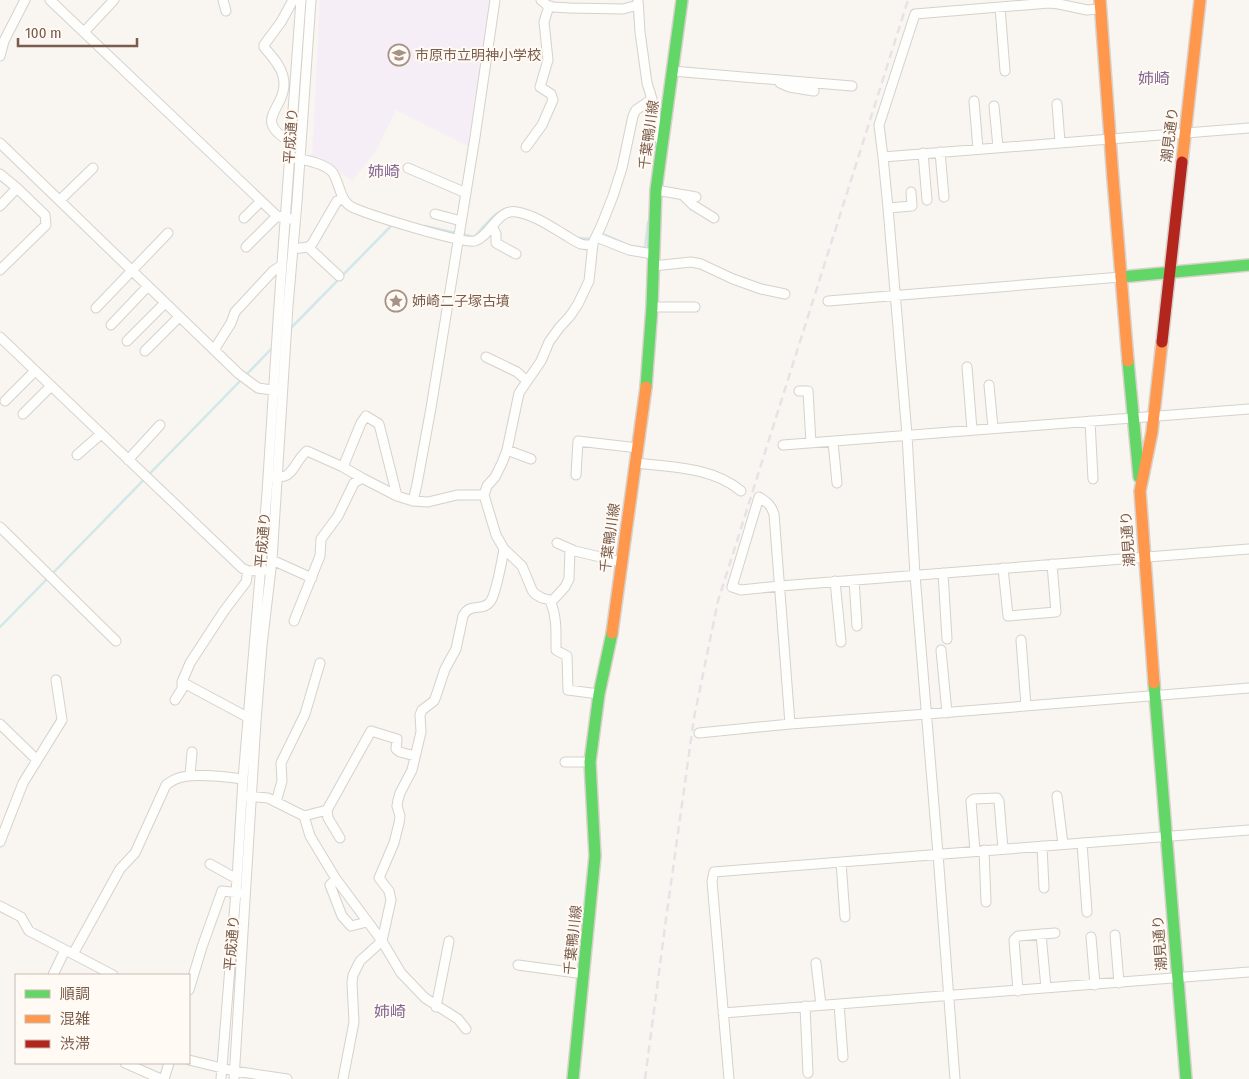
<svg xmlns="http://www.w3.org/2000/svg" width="1249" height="1079" viewBox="0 0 1249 1079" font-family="'Fira Sans Condensed','Noto Sans JP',sans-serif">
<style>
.education{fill:#f6eef6}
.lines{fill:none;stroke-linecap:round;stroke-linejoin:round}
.stream{stroke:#d0e8ea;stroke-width:2.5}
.street-casing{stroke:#d7d1cb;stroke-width:11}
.fast-casing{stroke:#d9d2cb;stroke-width:14}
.slow-casing{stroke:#d9d2cb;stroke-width:14}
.jam-casing{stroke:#d9d2cb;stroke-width:14}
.street{stroke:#fefefd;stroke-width:9}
.fast{stroke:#63d668;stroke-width:11}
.slow{stroke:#ff974d;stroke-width:11}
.jam{stroke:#b3261e;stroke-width:11}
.rail{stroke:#e6e3e7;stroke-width:2.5;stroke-dasharray:8 5;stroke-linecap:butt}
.labels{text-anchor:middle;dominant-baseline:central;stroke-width:4;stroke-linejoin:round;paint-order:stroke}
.poi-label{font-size:14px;fill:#7a5c4d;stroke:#fffaf3;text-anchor:start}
.street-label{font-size:14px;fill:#7a5c4d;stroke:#fffaf3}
.quarter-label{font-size:16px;fill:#846695;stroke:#fffaf3}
</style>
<rect width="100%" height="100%" fill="#f9f5f0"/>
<!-- education -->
<path class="education" d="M 320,0 L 490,0 L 468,146 L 396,110 L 376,151 L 352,181 L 333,166 L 312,156 Z"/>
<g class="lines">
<!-- stream -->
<path class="stream" d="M 633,0 L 636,29
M 650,108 L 656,150
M 424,228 L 425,226 L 456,233
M 462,234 L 474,237 C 485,226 497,207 514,208
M 599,236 L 603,234 L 630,246 L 645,248 L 648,222
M 577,238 L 592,239
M 289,330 L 392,225 L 394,226
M 246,375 L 273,347
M 52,574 L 242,379
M 0,627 L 48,578"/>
<!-- street casing -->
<g class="street-casing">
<path id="street" d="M 50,0 L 277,216 L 291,219
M 223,0 L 226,11
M 541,0 L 547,5 L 553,7 L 570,8 L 623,9 L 638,5
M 638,0 L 640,32 L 647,83 L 652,99 L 660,140
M 1000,7 L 1005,71
M 84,32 L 114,0
M 0,56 L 4,41 L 25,0
M 672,71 L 852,86
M 780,83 L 789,87 L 814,91
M 974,101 L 978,149
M 1057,104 L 1060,142
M 994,106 L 998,147
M 291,142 C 248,118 291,108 283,76 C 280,64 271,56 264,47 L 264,45 L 281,22 L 293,0
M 0,143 L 239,374 L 258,388 L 279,391
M 526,147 L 542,125 L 553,100 L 551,94 L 540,87 L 548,60 L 544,22 L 549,6
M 940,152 L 944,197
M 923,153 L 927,200
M 883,157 L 1249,128
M 295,158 C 306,160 327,164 333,173 C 340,184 340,203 354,208 C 370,215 462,244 475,241 C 491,236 497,208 517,212 C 534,215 550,226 565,235 C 570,238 576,242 581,244 C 585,245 589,245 593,245
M 408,168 L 466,193
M 0,174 L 17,188 L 45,215 L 46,225 L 0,270
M 656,190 L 696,197
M 683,195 L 693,205 L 714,218
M 60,200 L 93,168
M 0,206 L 17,188
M 888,208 L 912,206 L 911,192
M 435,214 L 461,221
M 244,218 L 261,201
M 492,226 L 496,234 L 496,243 L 516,254
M 596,237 L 629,250 L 653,254
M 246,247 L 277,216
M 308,247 L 339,276
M 293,249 L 308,247 L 312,244 L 337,201 L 343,199
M 653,266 L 691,262 L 701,264 L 733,279 L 761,289 L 785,294
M 828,301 L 1121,277
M 652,307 L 695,307
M 96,308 L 168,233
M 111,325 L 148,286
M 0,337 L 242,568 L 248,571 L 264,570
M 127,341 L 165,303
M 214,350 L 231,323 L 235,312 L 273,271 L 282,265
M 145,351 L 179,317
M 486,357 L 517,372 L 527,381
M 967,367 L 972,430
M 989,385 L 993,428
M 799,391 L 808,391 L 811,443
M 5,401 L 35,371
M 23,414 L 51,386
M 1090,421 L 1093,479
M 833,442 L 837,483
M 783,445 L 1249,409
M 507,450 L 531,459
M 77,455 L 101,434
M 128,460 L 160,425
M 636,463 C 670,467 713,467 741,491
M 343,467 L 361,423 L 366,416 L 379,424 L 397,496
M 576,475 L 578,441 L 638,448
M 272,476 C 276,476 281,477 285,476 C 294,473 298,457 307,451 L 343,467 L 362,478
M 413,501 L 417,484 L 431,408 L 475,137 L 495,0
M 0,527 L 116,641
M 557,543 L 575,551 L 621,562
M 570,549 L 569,579 L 565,587 L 554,599 L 550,600 L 542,598 L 535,594 L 532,590 L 522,566 L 504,549 L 496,535 L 484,495 L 487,486 L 495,477 L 502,463 L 507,450 L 519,393 L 541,361 L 549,342 L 559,328 L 570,316 L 578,304 L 589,281 L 593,243 L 602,224 L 613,196 L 622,168 L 633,116 L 636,110 L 652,99
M 272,560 L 312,578
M 1003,568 L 1008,616 L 1056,612 L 1052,564
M 943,573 L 947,639
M 854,580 L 857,626
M 835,581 L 841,642
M 550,600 C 557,617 556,631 556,650 L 567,656 L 568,690 L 599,694
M 294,621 L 320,556 L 321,539 L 338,516 L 354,483 L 362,478 L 397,496 L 413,501 L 428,502 L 457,495 L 484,495
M 1021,640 L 1026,706
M 941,650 L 947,713
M 182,682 L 249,718
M 175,700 L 182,689 L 182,682 L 190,663 L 224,611 L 246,582 L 248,571
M 0,724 L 37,760
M 790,724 L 774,514 C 771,505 767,502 759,497 L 732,587 L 741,590 L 780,586 L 1249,549
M 699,733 L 790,724 L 927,714 L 1249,688
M 565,762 L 590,762
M 190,776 L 192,752
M 246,796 L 268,798 L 304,816 L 310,836 L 336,879 L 382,941 L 401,973 L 425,998 L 458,1019 L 466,1029
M 1057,796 L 1063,844
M 276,802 L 282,781 L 281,763 L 305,714 L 320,663
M 327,810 L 328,818 L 340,838
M 304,816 L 327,810 L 371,731 L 397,739 L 396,749 L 400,752 L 415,756
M 0,842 L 23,783 L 62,720 L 56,680
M 1082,843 L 1087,912
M 1042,846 L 1044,888
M 984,850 L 986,902
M 975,851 L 971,801 L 974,799 L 997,798 L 999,801 L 1003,849
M 841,862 L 845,917
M 210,864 L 237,879
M 336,879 L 330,885 L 342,916 L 351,926 L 367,922
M 0,906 L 21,917 L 29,931 L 113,975
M 1041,934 L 1046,988
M 1115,935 L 1119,983
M 1091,937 L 1095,985
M 73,954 L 120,869 L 135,853 L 166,785 C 169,783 173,780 176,779 C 190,772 227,777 243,779
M 816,963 L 821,1005
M 518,965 L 584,974
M 53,975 L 65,950
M 189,990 L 202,947 L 222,891 L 240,893
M 1018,991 L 1014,940 L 1018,936 L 1055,933
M 839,1004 L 843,1057
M 805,1006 L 808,1073
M 436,1007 L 449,941
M 723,1013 L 1249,972
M 189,1060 L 234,1071 L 287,1079
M 125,1063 L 161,1079
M 164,1079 L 169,1063
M 221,1079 L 237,879 L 243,779 L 267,493 L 279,305 L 301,0
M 234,1079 L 256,721 L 262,645 L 272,560 L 288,306 L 297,202 L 311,0
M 343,1079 L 354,1022 L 352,983 L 353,975 L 360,961 L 382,941 L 391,900 L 389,891 L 379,878 L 394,843 L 399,823 L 400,816 L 397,806 L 398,800 L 400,793 L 412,770 L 421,732 L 420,715 L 422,710 L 434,701 L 436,696 L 445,669 L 456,649 L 463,616 C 470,602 482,612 490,602 C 496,595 502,560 504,549
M 729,1079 L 712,881 L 714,872 L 1249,830
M 955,1079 L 938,854 L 915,575 L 907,435 L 888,208 L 883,157 L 879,125 L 915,14 L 1049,3 L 1059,4 L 1087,10 L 1100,9"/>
</g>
<!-- fast casing -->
<g class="fast-casing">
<path id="fast" d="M 1121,277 L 1249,265
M 1128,361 L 1139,477
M 646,387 L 652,307 L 656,190 L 682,0
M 1154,683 L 1186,1079
M 573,1079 L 595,856 L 590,762 L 599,694 L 612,633"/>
</g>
<!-- slow casing -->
<g class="slow-casing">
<path id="slow" d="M 1100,0 L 1113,179 L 1128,361
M 1182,162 L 1200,0
M 612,633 L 646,387
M 1154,683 L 1140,491 L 1152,432 L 1162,342"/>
</g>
<!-- jam casing -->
<g class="jam-casing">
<path id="jam" d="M 1162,342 L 1182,162"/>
</g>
<!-- street -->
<use href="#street" class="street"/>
<!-- fast -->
<use href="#fast" class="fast"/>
<!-- slow -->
<use href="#slow" class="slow"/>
<!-- jam -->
<use href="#jam" class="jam"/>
<!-- rail -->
<path class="rail" d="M 645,1079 L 666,919 L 694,718 L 718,601 L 908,0"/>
</g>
<!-- icons -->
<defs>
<g id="school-ring" transform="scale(1.125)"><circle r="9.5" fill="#fffaf3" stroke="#a69286" stroke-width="1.5"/><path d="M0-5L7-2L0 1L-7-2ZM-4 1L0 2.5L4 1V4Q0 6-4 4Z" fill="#a69286"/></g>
<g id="sight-ring" transform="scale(1.125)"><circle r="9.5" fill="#fffaf3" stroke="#a69286" stroke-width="1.5"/><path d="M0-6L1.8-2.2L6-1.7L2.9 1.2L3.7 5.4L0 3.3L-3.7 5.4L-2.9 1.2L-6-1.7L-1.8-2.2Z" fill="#a69286"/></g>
</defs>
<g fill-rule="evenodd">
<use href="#school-ring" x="399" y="55"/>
<use href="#sight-ring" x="396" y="301"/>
</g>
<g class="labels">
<!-- poi labels -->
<g class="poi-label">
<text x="415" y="55">市原市立明神小学校</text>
<text x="412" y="301">姉崎二子塚古墳</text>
</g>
<!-- street labels -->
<g class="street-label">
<text transform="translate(649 135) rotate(-82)">千葉鴨川線</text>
<text transform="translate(1170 135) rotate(-83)">潮見通り</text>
<text transform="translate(291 136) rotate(-86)">平成通り</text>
<text transform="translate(610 538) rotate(-82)">千葉鴨川線</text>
<text transform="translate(1128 539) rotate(-94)">潮見通り</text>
<text transform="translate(263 540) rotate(-85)">平成通り</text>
<text transform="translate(573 940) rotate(-84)">千葉鴨川線</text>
<text transform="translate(232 943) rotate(-85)">平成通り</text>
<text transform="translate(1160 943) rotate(-94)">潮見通り</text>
</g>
<!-- quarter labels -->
<g class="quarter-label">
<text x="1154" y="78">姉崎</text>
<text x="384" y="171">姉崎</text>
<text x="390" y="1011">姉崎</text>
</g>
</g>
<!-- legend -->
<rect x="15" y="974" width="175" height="90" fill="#fffaf3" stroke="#cabbb1"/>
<rect x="25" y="990" width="25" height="8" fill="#63d668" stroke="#cabbb1"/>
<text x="60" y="999" font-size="15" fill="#7a5c4d">順調</text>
<rect x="25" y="1015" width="25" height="8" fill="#ff974d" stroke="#cabbb1"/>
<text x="60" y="1024" font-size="15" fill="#7a5c4d">混雑</text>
<rect x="25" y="1040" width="25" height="8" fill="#b3261e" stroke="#cabbb1"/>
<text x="60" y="1049" font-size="15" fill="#7a5c4d">渋滞</text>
<!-- scale -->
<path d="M18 38v8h119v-8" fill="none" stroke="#7a5c4d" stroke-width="2.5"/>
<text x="25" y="38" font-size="15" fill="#7a5c4d" stroke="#fffaf3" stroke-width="4" paint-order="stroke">100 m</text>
</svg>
